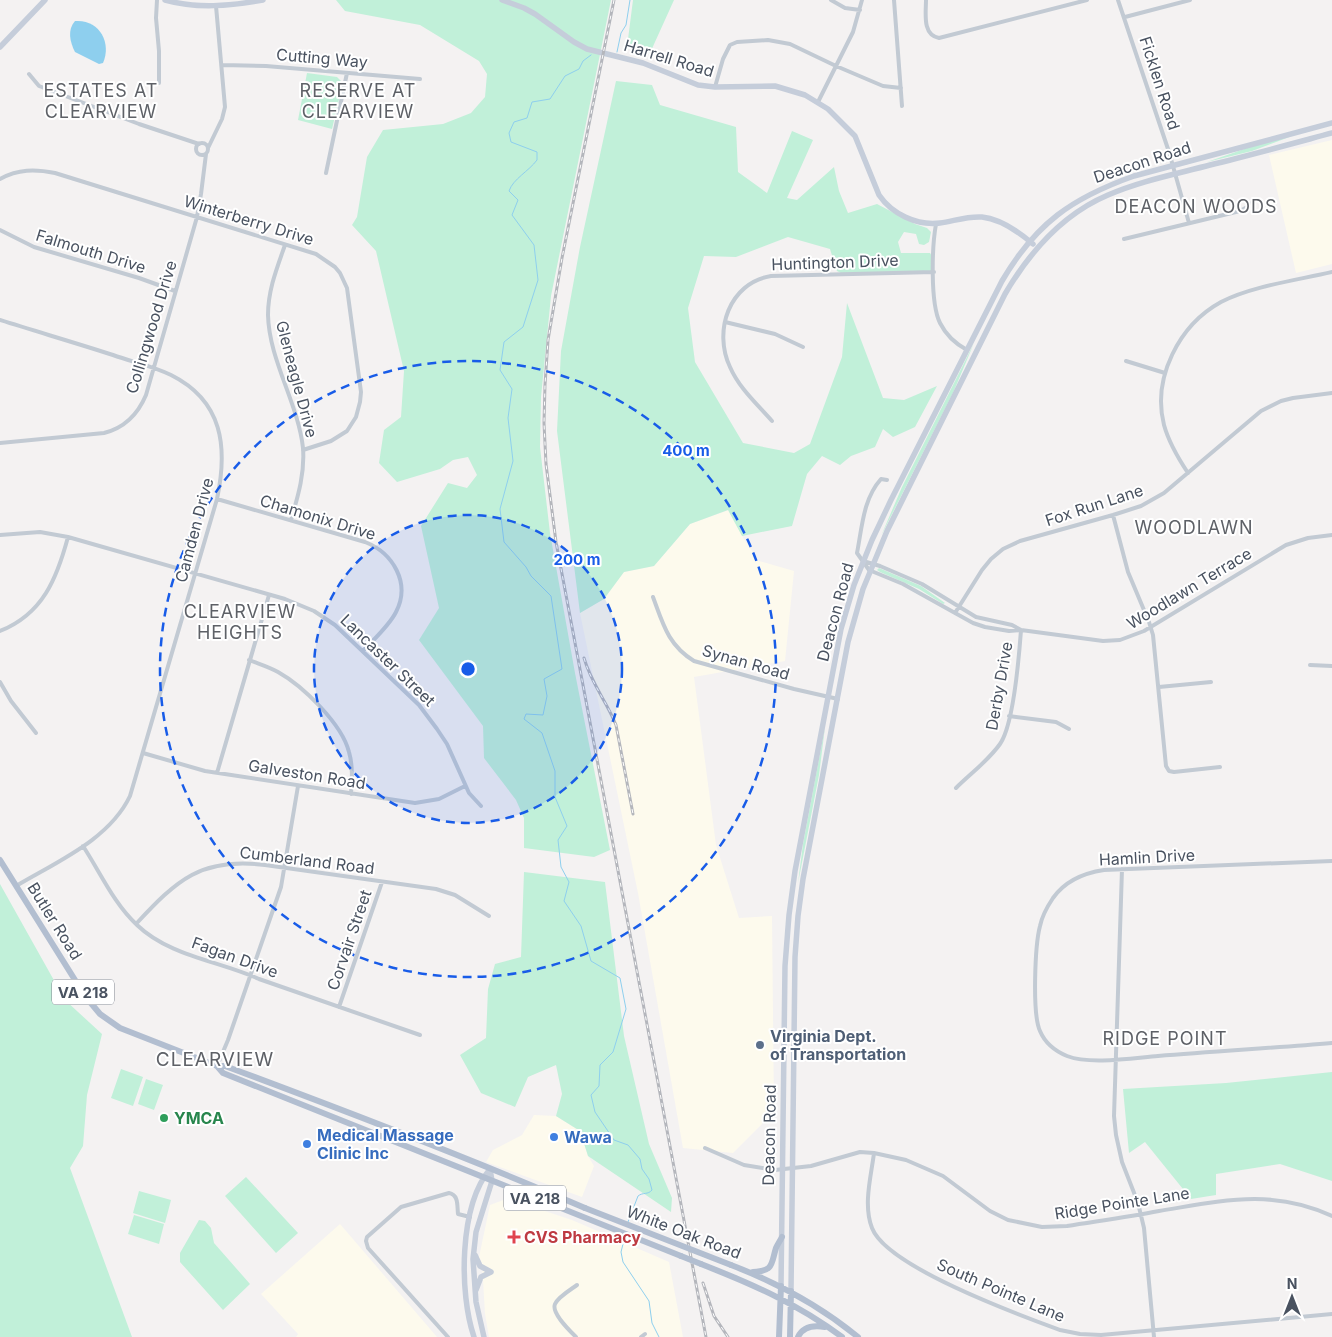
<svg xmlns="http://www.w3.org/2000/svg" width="1332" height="1337" viewBox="0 0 1332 1337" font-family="Inter,sans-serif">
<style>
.commercial{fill:#fdfaed}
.green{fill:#c1f0d9}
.water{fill:#8ecfee}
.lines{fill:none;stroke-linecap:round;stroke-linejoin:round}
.stream{stroke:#8ecfee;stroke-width:1}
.street{stroke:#c2cad3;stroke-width:4}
.secondary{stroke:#c5cdda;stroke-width:5.5}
.primary{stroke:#b2bed0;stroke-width:6}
.rail-casing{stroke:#b4b6bc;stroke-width:3}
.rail{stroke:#fff;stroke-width:1;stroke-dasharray:4;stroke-linecap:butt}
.primary-bridge{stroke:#b2bed0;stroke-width:6}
.ring{fill:none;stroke:#185ce8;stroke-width:2.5;stroke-dasharray:9 6}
.service-dot{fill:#5c6f8a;stroke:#fff;stroke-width:2}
.leisure-dot{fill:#2e9e5b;stroke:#fff;stroke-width:2}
.shop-dot{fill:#3f7fe0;stroke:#fff;stroke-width:2}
.health-dot{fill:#e0444e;stroke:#fff;stroke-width:2}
.labels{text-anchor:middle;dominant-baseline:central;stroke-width:4;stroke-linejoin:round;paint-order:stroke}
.shield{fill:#fff;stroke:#808690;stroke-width:1}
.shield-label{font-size:15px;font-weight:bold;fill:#495260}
.street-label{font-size:16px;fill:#495260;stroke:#fff}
.service-label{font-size:16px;font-weight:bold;fill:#4e5e75;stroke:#fff;text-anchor:start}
.leisure-label{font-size:16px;font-weight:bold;fill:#27864d;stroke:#fff;text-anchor:start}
.shop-label{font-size:16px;font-weight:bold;fill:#366cbe;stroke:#fff;text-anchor:start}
.health-label{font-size:16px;font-weight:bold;fill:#be3a42;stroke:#fff;text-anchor:start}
.neighbourhood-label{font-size:18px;letter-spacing:1px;fill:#5e6167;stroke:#fff}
.quarter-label{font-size:19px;letter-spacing:1px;fill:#5e6167;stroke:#fff}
.centre{fill:#185ce8;stroke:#fff;stroke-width:2.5}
.ring-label{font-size:15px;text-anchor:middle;font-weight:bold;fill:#185ce8;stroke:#fff;stroke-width:4;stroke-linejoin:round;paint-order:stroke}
</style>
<rect width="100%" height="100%" fill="#f4f2f2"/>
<!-- commercial -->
<path class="commercial" d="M 1332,140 L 1332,264 L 1296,273 L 1269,155 Z
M 729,510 L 742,536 L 759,561 L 794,571 L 785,661 L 694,677 L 716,845 L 739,918 L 772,916 L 774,1112 L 733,1153 L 683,1148 L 638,893 L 580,613 L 604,599 L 624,572 L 654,566 L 690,524 Z
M 534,1115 L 556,1116 L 580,1131 L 588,1156 L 594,1166 L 582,1197 L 486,1162 L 493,1150 L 522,1135 Z
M 514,1196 L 542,1210 L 572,1220 L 669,1262 L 683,1337 L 489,1337 L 485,1314 L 482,1263 L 479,1257 L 490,1205 Z
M 340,1224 L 437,1337 L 296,1337 L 298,1334 L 261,1294 Z"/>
<!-- green -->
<path class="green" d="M 336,0 L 611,0 L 551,296 L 541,397 L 540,447 L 550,533 L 575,673 L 610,850 L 594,857 L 524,848 L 524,818 L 516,800 L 484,758 L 483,726 L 419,640 L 439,608 L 421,526 L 448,483 L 467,488 L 477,475 L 468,457 L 453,460 L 440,469 L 397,482 L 379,463 L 384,430 L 401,417 L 404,371 L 376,251 L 352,225 L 357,217 L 367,157 L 383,130 L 443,124 L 471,113 L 485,97 L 487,74 L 479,61 L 420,25 L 345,11 Z
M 633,0 L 674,0 L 650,53 L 627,47 Z
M 307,73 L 337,77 L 341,81 L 342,87 L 332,129 L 298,120 Z
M 616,81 L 652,85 L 660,105 L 736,127 L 738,172 L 767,193 L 792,131 L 813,140 L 787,198 L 797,200 L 834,167 L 839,191 L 848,213 L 877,204 L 915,224 L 927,228 L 931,232 L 929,242 L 924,245 L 919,244 L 916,234 L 904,232 L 898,242 L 901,253 L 930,253 L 932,256 L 932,271 L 841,273 L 837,271 L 830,249 L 788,237 L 736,257 L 704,256 L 688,308 L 695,362 L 743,443 L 794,453 L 810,444 L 842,357 L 847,303 L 883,398 L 904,400 L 937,386 L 915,427 L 893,437 L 883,429 L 875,447 L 851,456 L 840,465 L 822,456 L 807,474 L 792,526 L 742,536 L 728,510 L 690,524 L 654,566 L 624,572 L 604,599 L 580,613 L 557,431 L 561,351 L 580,247 Z
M 1292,136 L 1252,151 L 1207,162 L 1250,147 Z
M 974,343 L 953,393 L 881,536 L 902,487 Z
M 879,568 L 921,586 L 945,603 L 943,604 L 919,589 L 880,572 L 877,570 Z
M 825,727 L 819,775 L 798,883 L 803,844 Z
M 524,872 L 605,882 L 624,1036 L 649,1144 L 672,1198 L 671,1212 L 588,1156 L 580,1131 L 556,1116 L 562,1094 L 556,1065 L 528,1077 L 515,1107 L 481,1093 L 460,1055 L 486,1038 L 488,989 L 495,964 L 521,957 Z
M 0,884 L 65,1000 L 102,1034 L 87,1095 L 83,1146 L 70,1168 L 132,1337 L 0,1337 Z
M 121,1069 L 143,1077 L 133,1106 L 111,1098 Z
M 1332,1072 L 1332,1181 L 1280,1164 L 1216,1174 L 1216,1195 L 1191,1199 L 1145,1142 L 1129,1153 L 1123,1089 L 1226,1083 Z
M 146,1079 L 163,1085 L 154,1110 L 138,1104 Z
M 246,1177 L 298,1233 L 276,1253 L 225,1196 Z
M 139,1191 L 171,1200 L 165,1223 L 133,1213 Z
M 134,1215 L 164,1224 L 159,1244 L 128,1234 Z
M 199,1220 L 205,1221 L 211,1228 L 214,1243 L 250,1284 L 223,1310 L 180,1262 L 180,1253 Z"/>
<!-- water -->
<path class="water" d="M 75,21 C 99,19 112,42 103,63 L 99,64 L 75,52 C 70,42 67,30 75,21 Z"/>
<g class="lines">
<!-- stream -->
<path class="stream" d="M 617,52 L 621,33 L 626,25 L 630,0
M 591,55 L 583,61 L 579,69 L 565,76 L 550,99 L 532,102 L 527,118 L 514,122 L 509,133 L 511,142 L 537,152 L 537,160 C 529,171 513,179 509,191 L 518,200 L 512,215 L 534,245 L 538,280 L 523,327 L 504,342 L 500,370 L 512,389 L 508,418 L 513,461 L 500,509 L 504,542 L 526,567 L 531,576 L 551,596 L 562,669 L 544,679 L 547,696 L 543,715 L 526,714 L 524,719 L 542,733 L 555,771 L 555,797 L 567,826 L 558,840 L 561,867 L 569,882 L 564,901 L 581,926 L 591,961 L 620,978 L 626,1009 L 613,1052 L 600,1065 L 599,1086 L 591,1095 L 595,1112 L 614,1140 L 628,1145 L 640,1159 L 642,1169 L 649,1179 L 652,1190 C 648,1195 643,1192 638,1196 L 628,1222
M 625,1236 L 621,1252 L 623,1262 L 649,1301 L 652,1323 L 659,1337"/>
<!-- street -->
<path class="street" d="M 157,0 L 156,18 L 159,51 L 159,83
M 831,0 L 845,8 L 860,10
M 894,0 L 902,106
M 926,0 C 926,13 922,35 939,38 L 1087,0
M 1118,0 L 1169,152 L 1189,223
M 1125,17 L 1190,0
M 222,65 L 266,66 L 420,79
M 29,74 L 39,86 L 139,124 L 199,144
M 715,87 L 723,59 L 730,45 L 737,42 L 768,40 L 790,44 L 836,66 L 883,86 L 901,88
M 818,102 L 853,32 L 862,0
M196 149a6 6 0 1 1 12 0a6 6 0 1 1-12 0Z
M 208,148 L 222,119 L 225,107 L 216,6
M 326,173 L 347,73
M 0,179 C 18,169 35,169 55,173 L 316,254 L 335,267 L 340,273 L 347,288 L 361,392 L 360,402 L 356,417 L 347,431 L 331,441 L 303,450
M 936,224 C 932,246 930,303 940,323 C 946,335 956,344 967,350
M 0,230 L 34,247 L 139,278 L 175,291
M 1124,239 L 1240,211 L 1249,206 L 1255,200
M 285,245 C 277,268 268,290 268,315 C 269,360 298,403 303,448 C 305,473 298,496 291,520
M 0,320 C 38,332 76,343 113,355 C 132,362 153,366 171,375 C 223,401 228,447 217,499 L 130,796 C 109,840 56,862 16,886
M 725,322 L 775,334 L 803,347
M 1126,361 L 1165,373
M 772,421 C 757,404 739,388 730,367 C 713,331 729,283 771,276 L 934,272
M 0,443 L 104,433 C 124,428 138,414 146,395 L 197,217 L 201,194 L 206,154
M 1188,473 C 1178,458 1169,443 1164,425 C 1152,378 1179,325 1221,302 C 1252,286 1298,280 1332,272
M 887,480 L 881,479 C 863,499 862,528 857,553 L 869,570 L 903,584 L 973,623 L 985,627 L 1009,631 L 1021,630 L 1103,641 L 1120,640 L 1144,631 L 1286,545 L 1308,538 L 1332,535
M 217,499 L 365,542 C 393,553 411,583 396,612 C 389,626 374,639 363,651
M 1113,515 L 1128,572 L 1149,622 L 1153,635 L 1166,766 L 1169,771 L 1174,772 L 1220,767
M 0,535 L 40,532 L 68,537 L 285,599 L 314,611 L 335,625 L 419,705 L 437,729 L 447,744 L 469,793 L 481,806
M 863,561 L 880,566 L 922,584 L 976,617 L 1012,625 L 1021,630
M 653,597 C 663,624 668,645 694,661 L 794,689 L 838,699
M 955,613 L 982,570 L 991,559 L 1003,549 L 1020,541 L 1113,515 L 1141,506 L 1164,493 L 1261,411 L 1281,401 L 1293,398 L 1332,393
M 0,631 C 43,614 57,578 68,537
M 249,660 C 259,664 269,667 278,672 C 303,686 342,724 349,752 C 353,766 352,780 351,794
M 1310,665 L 1332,666
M 0,682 L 11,701 L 36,733
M 1159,687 L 1211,682
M 1009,716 L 1056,722 L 1069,729
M 143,753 L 205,771 L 415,803 L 439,799 L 465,786
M 217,773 L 269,595
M 956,788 C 970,774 988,761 1000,744 C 1014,724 1019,657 1021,630
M 83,846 C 100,872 114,904 137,925 C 169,956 219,961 259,979 L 420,1035
M 1332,861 L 1104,870 C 1084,873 1065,881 1053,898 C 1047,907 1042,916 1040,926 C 1035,945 1032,1014 1040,1031 C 1045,1043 1055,1051 1067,1056 C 1090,1065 1133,1058 1158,1056 C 1216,1051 1274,1048 1332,1043
M 1122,869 L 1114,1116 L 1116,1135 L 1122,1162 L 1138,1203 L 1144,1228 L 1154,1337
M 136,924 C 177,880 201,857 265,865 L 436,889 L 455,895 L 489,916
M 339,1007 L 382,882
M 217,1066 L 228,1040 L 281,887 L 298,786
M 705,1148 L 744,1165 L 775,1170 L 811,1166 L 860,1152 L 874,1153 L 906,1160 L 943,1176 L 990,1211 L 1008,1220 L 1042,1227 L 1067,1226 C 1098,1221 1128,1217 1159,1211 C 1221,1201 1272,1188 1332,1216
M 874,1153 C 871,1177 863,1205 872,1228 C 887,1267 1019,1315 1060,1330 L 1080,1334 L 1101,1335 L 1332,1314
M 448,1337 L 368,1248 L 366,1241 L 367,1237 L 401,1207 L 449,1193 C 459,1195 457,1206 458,1214 L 470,1217
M 576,1337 C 570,1331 551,1313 555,1304 C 558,1297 570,1290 577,1285
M 641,1337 L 645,1334"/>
<!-- secondary -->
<path class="secondary" d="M 165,0 C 197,9 230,6 263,0
M 502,0 L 524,8 L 535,14 L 574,42 L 587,49 L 643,63 L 698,85 L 715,87 L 775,86 L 805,95 L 828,109 L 855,136 L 879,195 C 892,214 917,226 940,223 C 954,221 967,216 982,217 C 1001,219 1019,232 1033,244
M 0,47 L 45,0
M 475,1255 L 480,1266 L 491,1272
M 781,1286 L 785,966 L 789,915 L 795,871 L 841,629 L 854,585 L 872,540 L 891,500 L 1002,281 C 1036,223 1072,198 1134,176 L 1332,123
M 476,1290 L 481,1277 L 491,1272
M 791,1291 L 795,957 L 798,916 L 803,879 L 848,642 L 863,589 L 887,531 L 1005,294 C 1029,253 1063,214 1108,195 C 1140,181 1176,174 1210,165 C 1251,155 1291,144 1332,133
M 474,1337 C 459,1293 459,1206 490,1169
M 484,1337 L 476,1302 L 473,1259 L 476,1232 L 492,1181 L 490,1169"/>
<!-- primary -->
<path class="primary" d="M 0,860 L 85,996 L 100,1014 L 120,1028 L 217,1066 L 223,1073 L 681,1256
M 217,1066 L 225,1066 C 346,1111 467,1157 585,1208
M 701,1264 C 752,1284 798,1304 842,1337
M 731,1265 C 778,1283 819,1305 858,1337
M 753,1272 C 774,1271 771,1264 776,1248 C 777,1245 780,1241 782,1237
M 779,1337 L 781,1286
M 790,1337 L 791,1291
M 798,1337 C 803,1326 814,1325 825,1327"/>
<!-- rail casing -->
<g class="rail-casing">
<path id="rail" d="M 614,0 L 562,258 L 548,340 L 545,385 L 544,423 L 546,464 L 556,542 L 706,1337
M 584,658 C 591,683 607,702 616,725 L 633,814
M 703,1283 L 714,1316 L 728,1337"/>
</g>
<!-- rail -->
<use href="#rail" class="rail"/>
<!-- primary-bridge -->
<path class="primary-bridge" d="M 585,1208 L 731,1265
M 681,1256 L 701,1264"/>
</g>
<!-- distance rings -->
<circle cx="468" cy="669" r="154" fill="#185ce8" fill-opacity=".12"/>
<g class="ring">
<circle cx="468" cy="669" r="154"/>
<circle cx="468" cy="669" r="308"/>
</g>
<!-- markers -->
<circle class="service-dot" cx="760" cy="1045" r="5"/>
<circle class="leisure-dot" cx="164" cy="1118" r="5"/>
<g class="shop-dot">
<circle cx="554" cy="1137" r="5"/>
<circle cx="307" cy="1144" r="5"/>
</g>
<path class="health-dot" d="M511.5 1229.5h5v5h5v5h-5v5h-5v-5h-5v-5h5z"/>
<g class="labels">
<!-- shield labels -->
<g class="shield">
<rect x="52" y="979.5" width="62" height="25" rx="4"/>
<rect x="504" y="1185.5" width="62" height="25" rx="4"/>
</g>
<g class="shield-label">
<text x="83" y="992">VA 218</text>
<text x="535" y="1198">VA 218</text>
</g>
<!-- street labels -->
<g class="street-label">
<text transform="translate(322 58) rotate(5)">Cutting Way</text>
<text transform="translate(669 58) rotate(17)">Harrell Road</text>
<text transform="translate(1160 83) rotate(72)">Ficklen Road</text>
<text transform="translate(1142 162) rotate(-18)">Deacon Road</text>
<text transform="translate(249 220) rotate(17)">Winterberry Drive</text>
<text transform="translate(91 251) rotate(17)">Falmouth Drive</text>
<text transform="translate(835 262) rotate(-2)">Huntington Drive</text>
<text transform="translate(151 327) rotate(-73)">Collingwood Drive</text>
<text transform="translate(297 379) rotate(75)">Gleneagle Drive</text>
<text transform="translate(1094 505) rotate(-18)">Fox Run Lane</text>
<text transform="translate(318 517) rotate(17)">Chamonix Drive</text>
<text transform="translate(194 530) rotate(-75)">Camden Drive</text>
<text transform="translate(1189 588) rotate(-31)">Woodlawn Terrace</text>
<text transform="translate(835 612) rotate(-75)">Deacon Road</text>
<text transform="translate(388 660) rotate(44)">Lancaster Street</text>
<text transform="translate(746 662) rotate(16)">Synan Road</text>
<text transform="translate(999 686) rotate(-80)">Derby Drive</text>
<text transform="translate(307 774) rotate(9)">Galveston Road</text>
<text transform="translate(1147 857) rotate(-3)">Hamlin Drive</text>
<text transform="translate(307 860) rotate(7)">Cumberland Road</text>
<text transform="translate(55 921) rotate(58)">Butler Road</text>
<text transform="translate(349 940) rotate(-71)">Corvair Street</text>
<text transform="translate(235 957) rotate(20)">Fagan Drive</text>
<text transform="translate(769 1135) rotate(-89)">Deacon Road</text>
<text transform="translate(1122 1203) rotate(-9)">Ridge Pointe Lane</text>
<text transform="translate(684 1232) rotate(21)">White Oak Road</text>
<text transform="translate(1001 1290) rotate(23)">South Pointe Lane</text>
</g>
<!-- service labels -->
<g class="service-label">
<text x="770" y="1036">Virginia Dept.<tspan x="770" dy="18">of Transportation</tspan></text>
</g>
<!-- leisure labels -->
<g class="leisure-label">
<text x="174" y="1118">YMCA</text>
</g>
<!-- shop labels -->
<g class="shop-label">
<text x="317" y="1135">Medical Massage<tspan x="317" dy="18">Clinic Inc</tspan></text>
<text x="564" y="1137">Wawa</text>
</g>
<!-- health labels -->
<g class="health-label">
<text x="524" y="1237">CVS Pharmacy</text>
</g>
<!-- neighbourhood labels -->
<g class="neighbourhood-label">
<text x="101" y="90">ESTATES AT<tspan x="101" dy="21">CLEARVIEW</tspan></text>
<text x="358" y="90">RESERVE AT<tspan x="358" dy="21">CLEARVIEW</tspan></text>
<text x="1196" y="206">DEACON WOODS</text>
<text x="1194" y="527">WOODLAWN</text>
<text x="240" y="611">CLEARVIEW<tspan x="240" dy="21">HEIGHTS</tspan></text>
<text x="1165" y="1038">RIDGE POINT</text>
</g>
<!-- quarter labels -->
<g class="quarter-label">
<text x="215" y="1059">CLEARVIEW</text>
</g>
</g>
<circle cx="468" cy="669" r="8" class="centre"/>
<g class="ring-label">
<text x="686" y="456">400 m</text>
<text x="577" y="565">200 m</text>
</g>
<!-- north arrow -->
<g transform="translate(1292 1297)" stroke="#ffffff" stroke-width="4" paint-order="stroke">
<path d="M0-4L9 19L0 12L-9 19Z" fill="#495260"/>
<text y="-8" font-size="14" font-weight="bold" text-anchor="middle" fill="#495260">N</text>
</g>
</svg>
